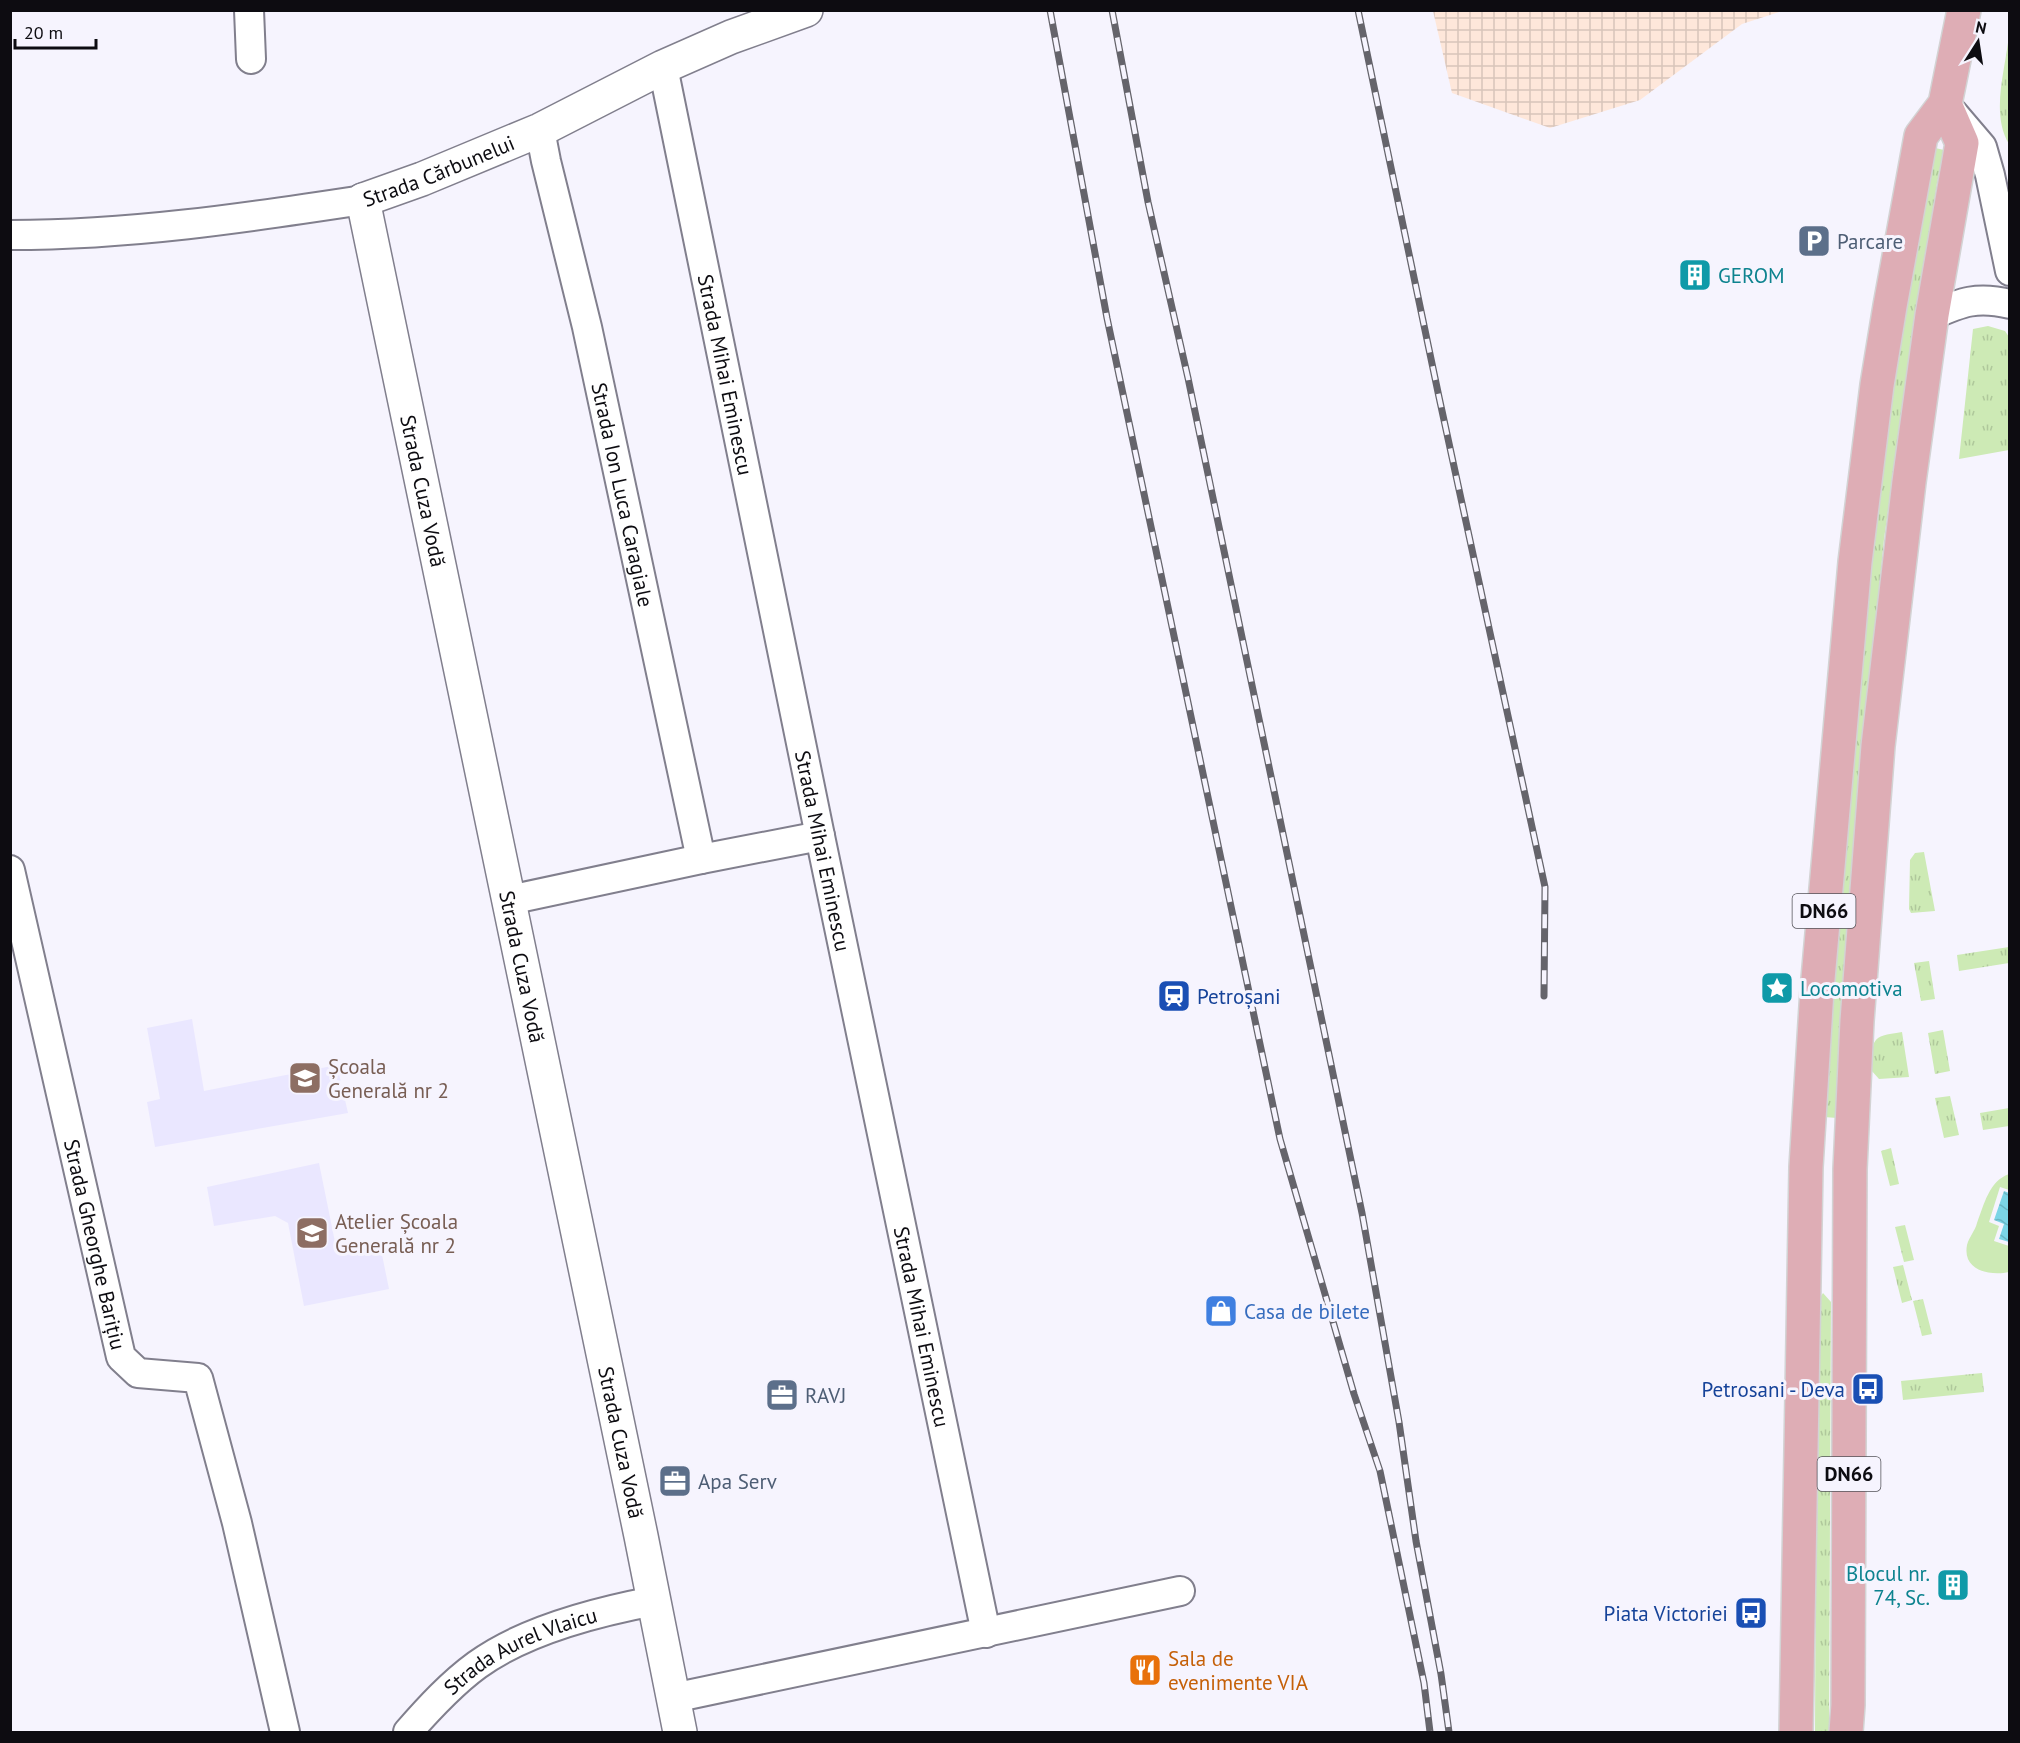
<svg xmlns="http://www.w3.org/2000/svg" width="2020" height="1743" viewBox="0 0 2020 1743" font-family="'PT Sans',sans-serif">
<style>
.industrial{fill:url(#industrial-grid)}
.built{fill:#eae7ff}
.grass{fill:url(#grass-tufts)}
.green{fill:#cdeab5}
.water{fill:url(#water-waves)}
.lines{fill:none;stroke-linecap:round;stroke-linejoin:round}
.minor-casing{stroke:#817f8d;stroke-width:32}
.tertiary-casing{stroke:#817f8d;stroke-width:36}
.secondary-casing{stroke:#817f8d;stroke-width:36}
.primary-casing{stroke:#d3d3d4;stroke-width:36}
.minor{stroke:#fff;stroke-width:28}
.tertiary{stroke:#fff;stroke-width:33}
.secondary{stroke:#fff;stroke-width:33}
.primary{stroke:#deadb5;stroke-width:33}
.rail-casing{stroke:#65646b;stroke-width:7}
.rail{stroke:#f6f4fe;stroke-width:4.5;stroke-dasharray:14;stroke-linecap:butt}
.labels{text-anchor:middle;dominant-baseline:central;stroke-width:6;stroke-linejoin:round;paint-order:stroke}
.shield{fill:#f6f4fe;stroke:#535258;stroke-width:1.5}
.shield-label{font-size:20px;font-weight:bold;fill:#0d0c11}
.street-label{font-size:21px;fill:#0d0c11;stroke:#f6f4fe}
.service-label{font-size:21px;fill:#4e5e75;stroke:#f6f4fe;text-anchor:start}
.culture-label{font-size:21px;fill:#0d838f;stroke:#f6f4fe;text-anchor:start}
.transit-label{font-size:21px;fill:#164399;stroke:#f6f4fe;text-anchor:end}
.education-label{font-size:21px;fill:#785e54;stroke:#f6f4fe;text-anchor:start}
.shop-label{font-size:21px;fill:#366cbe;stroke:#f6f4fe;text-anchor:start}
.food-label{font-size:21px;fill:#c56008;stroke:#f6f4fe;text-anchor:start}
</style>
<defs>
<pattern id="industrial-grid" width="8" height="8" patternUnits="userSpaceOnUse" patternTransform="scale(1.5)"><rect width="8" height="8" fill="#fee7da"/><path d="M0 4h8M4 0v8" fill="none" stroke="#d8c5ba"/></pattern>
<pattern id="grass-tufts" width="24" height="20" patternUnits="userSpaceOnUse" patternTransform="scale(1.5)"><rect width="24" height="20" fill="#cdeab5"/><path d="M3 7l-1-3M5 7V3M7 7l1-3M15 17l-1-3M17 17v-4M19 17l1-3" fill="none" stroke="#afc89b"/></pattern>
<pattern id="water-waves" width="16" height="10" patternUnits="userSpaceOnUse" patternTransform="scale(1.5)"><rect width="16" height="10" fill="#7bd5e6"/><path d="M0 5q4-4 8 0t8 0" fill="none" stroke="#69b6c4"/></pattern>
</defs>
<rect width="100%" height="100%" fill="#f6f4fe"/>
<!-- industrial -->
<path class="industrial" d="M 1433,11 L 1433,10 L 1782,11 L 1742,24 L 1640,100 L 1550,128 L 1452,93 Z"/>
<!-- built -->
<path class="built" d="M 192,1019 L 204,1091 L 337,1065 L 348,1113 L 155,1147 L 147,1102 L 160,1099 L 147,1028 Z
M 319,1163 L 336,1247 L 379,1240 L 389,1289 L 304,1306 L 288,1223 L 275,1216 L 214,1226 L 207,1187 Z"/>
<!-- grass -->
<path class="grass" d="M 2009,34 L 2010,144 L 2009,144 C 1990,113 2006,68 2009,34 Z
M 1931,147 L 1944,150 L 1937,183 L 1909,364 L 1884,539 L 1849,894 L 1837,1118 L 1824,1117 L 1831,970 L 1872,543 L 1897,363 Z
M 1988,326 L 2005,331 L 2009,337 L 2009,450 L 1959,459 L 1973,329 Z
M 1924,852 L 1935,911 L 1911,913 L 1909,909 L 1910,860 L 1915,853 Z
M 2009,947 L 2009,963 L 1959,971 L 1957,955 Z
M 1929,961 L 1935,999 L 1921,1001 L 1914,963 Z
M 1943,1030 L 1950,1071 L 1935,1074 L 1928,1033 Z
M 1902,1032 L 1909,1077 L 1879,1079 L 1871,1070 C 1874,1038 1869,1037 1902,1032 Z
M 1950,1096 L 1959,1135 L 1944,1138 L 1935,1098 Z
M 2009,1108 L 2009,1126 L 1983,1130 L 1980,1113 Z
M 1891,1148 L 1899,1184 L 1890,1186 L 1881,1151 Z
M 1905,1225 L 1914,1260 L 1904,1262 L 1895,1227 Z
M 1903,1265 L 1912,1300 L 1902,1303 L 1893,1267 Z
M 1823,1293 L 1831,1302 L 1829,1732 L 1815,1732 L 1817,1302 Z
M 1923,1299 L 1932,1334 L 1922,1336 L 1913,1301 Z
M 1982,1373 L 1984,1392 L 1903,1400 L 1901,1381 Z"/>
<!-- green -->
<path class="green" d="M 2009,1174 L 2009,1190 L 2000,1187 L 1989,1222 L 1999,1226 L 1994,1241 L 2009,1246 L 2009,1272 C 1991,1276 1962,1271 1967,1245 C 1969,1237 1975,1231 1977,1223 C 1984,1205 1989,1181 2009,1174 Z"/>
<!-- water -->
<path class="water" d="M 2004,1191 L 2009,1193 L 2009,1242 L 1999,1239 L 2004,1224 L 1994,1220 Z"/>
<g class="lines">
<!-- minor casing -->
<g class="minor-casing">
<g id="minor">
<path d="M 249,10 L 251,59"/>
<path id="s1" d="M 663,67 L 820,836 L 986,1633"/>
<path d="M 1953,113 L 1982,147 L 1990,175 L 2010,271"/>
<path id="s2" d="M 540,130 L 546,161 L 587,327 L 701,859"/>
<path d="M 10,235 C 130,235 245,218 363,200"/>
<path d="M 1932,315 C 1962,302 1977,296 2010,304"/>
<path id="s3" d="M 10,870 L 121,1357 L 138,1373 L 198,1378 L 237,1523 L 285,1732"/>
<path d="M 509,900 L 701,859 L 820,836"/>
<path d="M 673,1698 L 1180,1591"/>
<path id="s4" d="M 408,1732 C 429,1708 451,1684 477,1665 C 525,1630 596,1612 654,1601"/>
</g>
</g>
<!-- tertiary casing -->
<g class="tertiary-casing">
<g id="tertiary">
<path id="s5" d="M 363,200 L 422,179 L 540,130 L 663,67 L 731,37 L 806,10"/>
</g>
</g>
<!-- secondary casing -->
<g class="secondary-casing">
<g id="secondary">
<path id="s6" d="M 363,200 L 641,1536 L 680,1732"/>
</g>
</g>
<!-- primary casing -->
<g class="primary-casing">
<path id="primary" d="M 1796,1732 L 1806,1167 L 1817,990 L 1855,562 L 1877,385 L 1890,306 L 1921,136 L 1945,104 L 1964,10
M 1846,1732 L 1848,1705 L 1850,1169 L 1857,1021 L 1878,746 L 1909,482 L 1932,315 L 1962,143 L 1945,104"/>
</g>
<!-- minor -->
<use href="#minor" class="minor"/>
<!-- tertiary -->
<use href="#tertiary" class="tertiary"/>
<!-- secondary -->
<use href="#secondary" class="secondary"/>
<!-- primary -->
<use href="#primary" class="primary"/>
<!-- rail casing -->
<g class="rail-casing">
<path id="rail" d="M 1050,10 L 1107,318 L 1280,1139 L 1354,1394 L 1380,1471 L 1424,1683 L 1430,1732
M 1112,10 L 1148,202 L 1188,378 L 1362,1213 L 1399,1422 L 1416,1541 L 1441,1674 L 1449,1732
M 1358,10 L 1439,397 L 1545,887 L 1544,996"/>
</g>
<!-- rail -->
<use href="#rail" class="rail"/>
</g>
<!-- icons -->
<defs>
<g id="parking-square" transform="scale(1.725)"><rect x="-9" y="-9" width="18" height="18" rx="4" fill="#5c6f8a" stroke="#f6f4fe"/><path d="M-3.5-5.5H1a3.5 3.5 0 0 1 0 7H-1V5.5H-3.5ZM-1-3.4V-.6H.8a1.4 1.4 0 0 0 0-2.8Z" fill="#fff"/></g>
<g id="building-square" transform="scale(1.725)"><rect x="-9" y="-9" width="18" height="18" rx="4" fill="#0f9aa8" stroke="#f6f4fe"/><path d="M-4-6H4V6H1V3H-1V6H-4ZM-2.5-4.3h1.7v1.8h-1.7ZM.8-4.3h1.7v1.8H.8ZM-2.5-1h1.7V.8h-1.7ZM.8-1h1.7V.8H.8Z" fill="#fff"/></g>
<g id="sight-square" transform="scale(1.725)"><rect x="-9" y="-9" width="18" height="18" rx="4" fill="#0f9aa8" stroke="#f6f4fe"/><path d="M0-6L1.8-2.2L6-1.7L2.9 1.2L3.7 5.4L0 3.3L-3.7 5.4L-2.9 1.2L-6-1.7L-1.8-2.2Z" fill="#fff"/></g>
<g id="station-square" transform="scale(1.725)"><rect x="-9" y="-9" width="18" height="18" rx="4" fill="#1a4fb4" stroke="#f6f4fe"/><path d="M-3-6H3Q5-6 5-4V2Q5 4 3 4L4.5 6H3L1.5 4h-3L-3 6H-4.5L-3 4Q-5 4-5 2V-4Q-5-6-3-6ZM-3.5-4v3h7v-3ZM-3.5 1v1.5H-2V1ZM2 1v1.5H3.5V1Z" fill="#fff"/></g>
<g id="school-square" transform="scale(1.725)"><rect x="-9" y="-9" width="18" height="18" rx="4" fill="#8d6e63" stroke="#f6f4fe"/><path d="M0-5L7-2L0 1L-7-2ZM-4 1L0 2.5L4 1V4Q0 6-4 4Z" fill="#fff"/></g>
<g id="shop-square" transform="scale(1.725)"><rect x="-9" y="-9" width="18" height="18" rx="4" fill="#3f7fe0" stroke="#f6f4fe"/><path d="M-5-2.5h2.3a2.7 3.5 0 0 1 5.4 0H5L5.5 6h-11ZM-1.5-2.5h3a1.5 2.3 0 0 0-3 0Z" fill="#fff"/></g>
<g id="bus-square" transform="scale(1.725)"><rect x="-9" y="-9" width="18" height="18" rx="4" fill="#1a4fb4" stroke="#f6f4fe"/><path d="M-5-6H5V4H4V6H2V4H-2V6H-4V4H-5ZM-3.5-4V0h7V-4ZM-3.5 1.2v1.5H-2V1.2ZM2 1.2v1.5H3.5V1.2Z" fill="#fff"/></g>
<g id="office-square" transform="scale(1.725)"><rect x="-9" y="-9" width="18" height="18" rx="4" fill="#5c6f8a" stroke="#f6f4fe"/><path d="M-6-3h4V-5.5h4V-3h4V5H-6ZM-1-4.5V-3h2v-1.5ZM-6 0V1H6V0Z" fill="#fff"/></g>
<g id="restaurant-square" transform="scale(1.725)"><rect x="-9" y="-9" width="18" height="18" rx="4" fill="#e8710a" stroke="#f6f4fe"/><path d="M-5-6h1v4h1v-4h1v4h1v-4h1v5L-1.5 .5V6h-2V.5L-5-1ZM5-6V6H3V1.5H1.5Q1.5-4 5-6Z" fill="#fff"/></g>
</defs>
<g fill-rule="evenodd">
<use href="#parking-square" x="1814" y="241"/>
<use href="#building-square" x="1695" y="275"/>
<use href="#sight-square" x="1777" y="988"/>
<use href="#station-square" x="1174" y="996"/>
<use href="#school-square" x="305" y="1078"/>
<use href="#school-square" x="312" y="1233"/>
<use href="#shop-square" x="1221" y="1311"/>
<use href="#bus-square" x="1868" y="1389"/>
<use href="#office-square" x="782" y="1395"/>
<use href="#office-square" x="675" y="1481"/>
<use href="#building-square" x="1953" y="1585"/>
<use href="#bus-square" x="1751" y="1613"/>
<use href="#restaurant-square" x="1145" y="1670"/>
</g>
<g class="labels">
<!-- shield labels -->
<g class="shield">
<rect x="1792.5" y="894" width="63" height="34" rx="4.5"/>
<rect x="1817.5" y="1457" width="63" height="34" rx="4.5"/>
</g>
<g class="shield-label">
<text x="1824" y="911">DN66</text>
<text x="1849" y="1474">DN66</text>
</g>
<!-- street labels -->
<g class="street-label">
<text stroke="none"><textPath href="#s5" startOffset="81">Strada Cărbunelui</textPath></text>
<text stroke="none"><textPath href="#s1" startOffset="314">Strada Mihai Eminescu</textPath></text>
<text stroke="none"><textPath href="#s6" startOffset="297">Strada Cuza Vodă</textPath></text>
<text stroke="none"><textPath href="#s2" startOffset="374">Strada Ion Luca Caragiale</textPath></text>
<text stroke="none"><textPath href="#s1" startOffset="800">Strada Mihai Eminescu</textPath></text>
<text stroke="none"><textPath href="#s6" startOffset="783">Strada Cuza Vodă</textPath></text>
<text stroke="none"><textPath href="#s3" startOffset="384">Strada Gheorghe Barițiu</textPath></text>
<text stroke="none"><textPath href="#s1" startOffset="1286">Strada Mihai Eminescu</textPath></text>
<text stroke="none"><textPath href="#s6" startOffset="1269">Strada Cuza Vodă</textPath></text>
<text stroke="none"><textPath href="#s4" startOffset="142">Strada Aurel Vlaicu</textPath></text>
</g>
<!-- service labels -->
<g class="service-label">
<text x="1837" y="241">Parcare</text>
<text x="805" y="1395">RAVJ</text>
<text x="698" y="1481">Apa Serv</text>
</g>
<!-- culture labels -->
<g class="culture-label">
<text x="1718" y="275">GEROM</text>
<text x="1800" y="988">Locomotiva</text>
<text x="1930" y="1573" text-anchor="end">Blocul nr.<tspan x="1930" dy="24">74, Sc.</tspan></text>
</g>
<!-- transit labels -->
<g class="transit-label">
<text x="1197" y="996" text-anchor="start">Petroșani</text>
<text x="1845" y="1389">Petrosani - Deva</text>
<text x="1728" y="1613">Piata Victoriei</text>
</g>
<!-- education labels -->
<g class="education-label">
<text x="328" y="1066">Școala<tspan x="328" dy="24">Generală nr 2</tspan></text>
<text x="335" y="1221">Atelier Școala<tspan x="335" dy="24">Generală nr 2</tspan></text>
</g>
<!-- shop labels -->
<g class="shop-label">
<text x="1244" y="1311">Casa de bilete</text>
</g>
<!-- food labels -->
<g class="food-label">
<text x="1168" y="1658">Sala de<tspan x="1168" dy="24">evenimente VIA</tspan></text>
</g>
</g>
<!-- border -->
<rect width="2020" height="1743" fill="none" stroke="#0d0c11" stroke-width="24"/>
<!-- north arrow -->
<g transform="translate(1978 42) rotate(12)" stroke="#f6f4fe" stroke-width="4.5" paint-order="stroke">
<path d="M0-4.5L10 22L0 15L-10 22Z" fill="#0d0c11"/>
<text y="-9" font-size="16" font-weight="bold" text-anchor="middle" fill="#0d0c11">N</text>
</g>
<!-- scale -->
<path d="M15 39v9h81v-9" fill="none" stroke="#0d0c11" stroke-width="3"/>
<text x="24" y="39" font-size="18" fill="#0d0c11" stroke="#f6f4fe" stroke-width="4.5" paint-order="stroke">20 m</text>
</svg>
